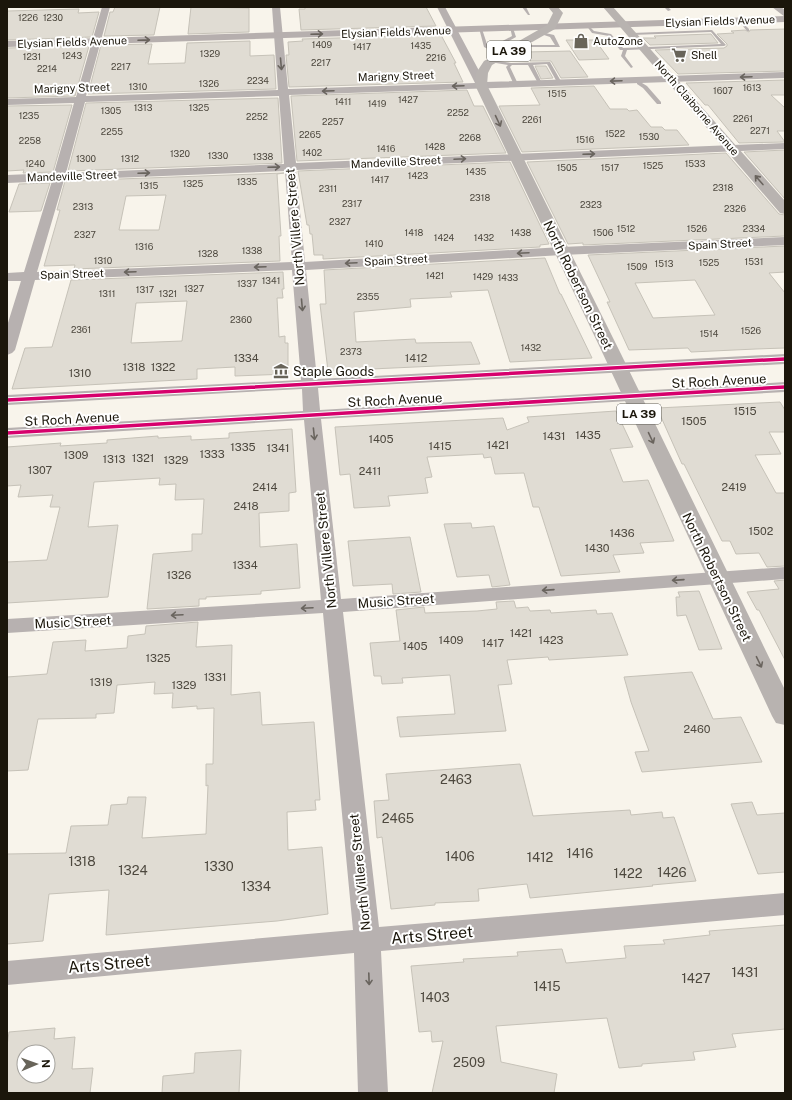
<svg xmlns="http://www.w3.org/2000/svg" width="792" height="1100" viewBox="0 0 792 1100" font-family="'Public Sans',sans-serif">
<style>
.building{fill:#e0dcd3;stroke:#c6c2b8;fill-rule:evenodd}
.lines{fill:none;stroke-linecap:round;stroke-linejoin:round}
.lane{fill:#b7b1b0;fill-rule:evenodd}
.street{fill:#b7b1b0;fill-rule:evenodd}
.secondary{fill:#b6afae;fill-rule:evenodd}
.primary{fill:#b8b3b0;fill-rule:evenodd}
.cycleway-casing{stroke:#fff;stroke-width:5.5}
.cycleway{stroke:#d6006c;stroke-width:3.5}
.oneway{stroke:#68625c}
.oneway2{stroke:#69645e}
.oneway3{stroke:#6a645e}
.labels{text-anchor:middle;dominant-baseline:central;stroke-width:4;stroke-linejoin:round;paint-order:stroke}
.far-number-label{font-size:9px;fill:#4d483e}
.far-street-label{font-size:11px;fill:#1b160b;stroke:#fff}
.far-poi-label{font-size:11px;fill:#1b160b;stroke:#fff;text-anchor:start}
.number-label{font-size:11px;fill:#4d483e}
.shield{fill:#fff;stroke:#5f5c54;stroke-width:1}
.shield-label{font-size:12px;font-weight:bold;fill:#1b160b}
.street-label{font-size:13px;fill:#1b160b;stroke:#fff}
.poi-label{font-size:13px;fill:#1b160b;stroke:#fff;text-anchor:start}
.near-number-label{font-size:13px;fill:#4d483e}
.near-street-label{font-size:16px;fill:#1b160b;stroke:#fff}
</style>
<rect width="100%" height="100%" fill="#f8f4eb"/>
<!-- building -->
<path class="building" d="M 115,7 L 160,7 L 154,35 L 104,36 L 110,12 L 113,12 Z
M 191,7 L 249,8 L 249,32 L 188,34 Z
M 305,7 L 426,7 L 436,26 L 301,30 L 299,9 L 305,9 Z
M 79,9 L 78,13 L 99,12 L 92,37 L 7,40 L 7,11 Z
M 785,29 L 785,71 L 678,74 L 655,50 L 724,48 L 727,46 L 727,44 L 717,34 L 734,33 L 731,31 L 745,30 L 749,32 L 750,30 Z
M 711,34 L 718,43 L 650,45 L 643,38 L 656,38 L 654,36 Z
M 441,35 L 456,63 L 454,63 L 463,82 L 289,87 L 286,55 L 289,55 L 288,42 L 303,41 L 302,39 Z
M 566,40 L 595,40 L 609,59 L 579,60 Z
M 250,41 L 250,56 L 274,55 L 276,89 L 88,94 L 101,45 L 152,44 L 148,64 L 185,63 L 187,43 Z
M 89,46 L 75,96 L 7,98 L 7,48 Z
M 570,51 L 588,77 L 561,78 L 551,61 L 530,61 L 525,52 Z
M 535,66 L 546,66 L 553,78 L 541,79 Z
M 785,80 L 785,95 L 771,95 L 785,108 L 785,131 L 777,131 L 785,142 L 739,143 L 708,105 L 705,105 L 686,83 Z
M 594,86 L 610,109 L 627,109 L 629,111 L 637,110 L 651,127 L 662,127 L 665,130 L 677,130 L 689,145 L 522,152 L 499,106 L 540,105 L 531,88 Z
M 467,90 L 474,106 L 483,106 L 506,153 L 297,161 L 291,96 Z
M 278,98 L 282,163 L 68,171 L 86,103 Z
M 72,105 L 53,172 L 23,173 L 24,170 L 7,171 L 7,106 Z
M 785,150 L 785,199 L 744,152 Z
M 726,153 L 779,214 L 785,215 L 785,236 L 583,245 L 583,243 L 568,244 L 527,162 Z
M 510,162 L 549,244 L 540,245 L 540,247 L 323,259 L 323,255 L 314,255 L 312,234 L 310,234 L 309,225 L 307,225 L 298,171 Z
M 284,173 L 277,174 L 281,236 L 279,236 L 280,261 L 74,269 L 75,265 L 44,266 L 60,210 L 57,210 L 65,181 ZM 166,195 L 159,230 L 119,230 L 126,196 Z
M 50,183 L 41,211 L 9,212 L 19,184 Z
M 785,246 L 785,272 L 769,273 L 785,293 L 785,348 L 756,349 L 691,352 L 688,348 L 629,350 L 607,302 L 610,302 L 588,255 ZM 695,280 L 715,315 L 653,318 L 635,283 Z
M 545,258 L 560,294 L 561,294 L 592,358 L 510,362 L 488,290 L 450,292 L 452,297 L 410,299 L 411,307 L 354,312 L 356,342 L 415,339 L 416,343 L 471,342 L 480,364 L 328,371 L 320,304 L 326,304 L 324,270 Z
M 283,272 L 284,289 L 282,289 L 283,298 L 277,298 L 279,337 L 285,336 L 285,343 L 288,343 L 288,374 L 235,376 L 235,367 L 197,369 L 197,379 L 12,389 L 25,348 L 52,347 L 71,280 ZM 187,301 L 182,341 L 131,343 L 136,303 Z
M 780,402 L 785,410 L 785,432 L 769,432 L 781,454 L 755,455 L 776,493 L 785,493 L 785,566 L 767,567 L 759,553 L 736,554 L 730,541 L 722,541 L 684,464 L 682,464 L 657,408 Z
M 616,411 L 633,447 L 610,449 L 623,482 L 648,480 L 674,541 L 640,543 L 644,553 L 613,555 L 620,572 L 561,576 L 539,507 L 533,507 L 524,473 L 495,474 L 491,457 L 484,458 L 483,454 L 427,457 L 432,477 L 425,478 L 428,493 L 388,496 L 390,506 L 354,508 L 350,474 L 340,475 L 335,427 L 503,418 L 507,430 L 529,422 L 527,417 Z
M 292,429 L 296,492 L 289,493 L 289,511 L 259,513 L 260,547 L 297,544 L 300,588 L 261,591 L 261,594 L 206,597 L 206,599 L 199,599 L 199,606 L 147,609 L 153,554 L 192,551 L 192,534 L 202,534 L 204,499 L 175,500 L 176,484 L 159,485 L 160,478 L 94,482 L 88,527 L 118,525 L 108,597 L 7,603 L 7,562 L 47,560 L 60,507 L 50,507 L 53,495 L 18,497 L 21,485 L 7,486 L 7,447 L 61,443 L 60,446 L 107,443 L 107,440 L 158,436 L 158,438 L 191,436 L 191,440 L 229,438 L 229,433 Z
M 471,523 L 472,528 L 494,526 L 510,585 L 492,587 L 489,575 L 457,577 L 444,524 Z
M 410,537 L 421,592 L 393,594 L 392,584 L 353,586 L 348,541 Z
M 785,580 L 785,660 L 759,610 L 757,610 L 747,592 L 779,589 L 774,581 Z
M 699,591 L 722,649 L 699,650 L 686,615 L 677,616 L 676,597 L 680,597 L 678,592 Z
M 514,601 L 516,608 L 528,607 L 530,611 L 550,610 L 551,613 L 596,610 L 597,614 L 612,613 L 628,655 L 549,660 L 548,657 L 507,660 L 512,684 L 498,685 L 506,731 L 400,737 L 397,717 L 455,714 L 450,675 L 402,678 L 403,683 L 382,684 L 381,676 L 374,676 L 370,643 L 400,641 L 396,610 L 424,607 L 425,613 L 477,611 L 497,609 L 496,602 Z
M 198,622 L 196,647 L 232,645 L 231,695 L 260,692 L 262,725 L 314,722 L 320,800 L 315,800 L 316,810 L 287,812 L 288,850 L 322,847 L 328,914 L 277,921 L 106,935 L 109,890 L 49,894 L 43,941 L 7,944 L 7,854 L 66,853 L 71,826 L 108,825 L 111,805 L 127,804 L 128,797 L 146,797 L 142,838 L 206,834 L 208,785 L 206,786 L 206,764 L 213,764 L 214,708 L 197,709 L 197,706 L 172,708 L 173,693 L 154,694 L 155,682 L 117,685 L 114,713 L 96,714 L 96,718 L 38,719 L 28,770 L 7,771 L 7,677 L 47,674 L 53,642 L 86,640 L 85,651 L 127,648 L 128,636 L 145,634 L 146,626 Z
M 692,672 L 713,719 L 741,717 L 762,762 L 642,772 L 635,752 L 649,751 L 631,702 L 624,677 Z
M 520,764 L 533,816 L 630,810 L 631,815 L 662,812 L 663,818 L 674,817 L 696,881 L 652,885 L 653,886 L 530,898 L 527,884 L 478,889 L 479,901 L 435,903 L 435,905 L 391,909 L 382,837 L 377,838 L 374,801 L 389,800 L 386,774 Z
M 752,802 L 757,815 L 785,813 L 785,872 L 758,874 L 731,804 Z
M 785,925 L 785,1029 L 732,1034 L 736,1047 L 693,1052 L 695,1060 L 642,1064 L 642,1066 L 619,1068 L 607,1018 L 496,1026 L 501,1062 L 557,1074 L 554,1093 L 432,1093 L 443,1041 L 432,1042 L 431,1031 L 419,1032 L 411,966 L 464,962 L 463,959 L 518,956 L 517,952 L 562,949 L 566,963 L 626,958 L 624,946 L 665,944 L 663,940 L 710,935 L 709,931 Z
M 55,1028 L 54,1039 L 75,1037 L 72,1069 L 93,1068 L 90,1093 L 7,1093 L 7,1046 L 9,1032 ZM 24,1052 L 48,1052 L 48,1076 L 24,1076 Z
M 241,1050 L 239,1093 L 162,1093 L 163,1076 L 194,1073 L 195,1053 Z"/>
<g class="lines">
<!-- lane -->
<path class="lane" d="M 522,7 L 526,7 L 530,15 L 528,15 Z
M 664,7 L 668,7 L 671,10 L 668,11 Z
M 738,20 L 740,20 L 749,29 L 749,31 L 747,31 Z
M 586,25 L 588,25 L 594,31 L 611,34 L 623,48 L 721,44 L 711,32 L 632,35 L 630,34 L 632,33 L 712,30 L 726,45 L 724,46 L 627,50 L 625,56 L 633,67 L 631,68 L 621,56 L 623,50 L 620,50 L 609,36 L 592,33 Z
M 510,27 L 513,28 L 516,37 L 500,46 L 490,46 L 508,52 L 508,54 L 490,50 L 484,47 L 479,28 L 482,29 L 487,44 L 497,44 L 512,36 Z
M 541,32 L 554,35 L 560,47 L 517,47 L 515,46 L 517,45 L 555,45 L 550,37 L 541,34 Z
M 492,60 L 511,63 L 550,62 L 562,83 L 558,84 L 547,64 L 533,65 L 542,83 L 540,84 L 538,83 L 528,65 L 512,65 L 510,67 L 518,84 L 514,85 L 506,67 L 508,65 L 490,62 Z
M 641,81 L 643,82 L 642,83 L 647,86 L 661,102 L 661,104 L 657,104 L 643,88 L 637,84 L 637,82 Z"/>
<!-- street -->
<path class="street" d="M 102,7 L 110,7 L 86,96 L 278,90 L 272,7 L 280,7 L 288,89 L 475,83 L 437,7 L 445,7 L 485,82 L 785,72 L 785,78 L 289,95 L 296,163 L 785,143 L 785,149 L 296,170 L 305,262 L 562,247 L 785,237 L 785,245 L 562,255 L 306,270 L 317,379 L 785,354 L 785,364 L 318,388 L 320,410 L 785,382 L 785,392 L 321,419 L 341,599 L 785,567 L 785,579 L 343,612 L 379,927 L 785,893 L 785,915 L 381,951 L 388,1093 L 358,1093 L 354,953 L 7,985 L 7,961 L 353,930 L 323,613 L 7,633 L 7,619 L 321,600 L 304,420 L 7,438 L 7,428 L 303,411 L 302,389 L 7,405 L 7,395 L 301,380 L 292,270 L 35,280 L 15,350 L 12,353 L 7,355 L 7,326 L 21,281 L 7,281 L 7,273 L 24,272 L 52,181 L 7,183 L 7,175 L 54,173 L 74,103 L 7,105 L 7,99 L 76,97 ZM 279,96 L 284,164 L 66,173 L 85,102 ZM 285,171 L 292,262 L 37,272 L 64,180 Z
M 772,7 L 781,7 L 785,10 L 785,17 Z"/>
<!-- secondary -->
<path class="secondary" d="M 785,16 L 785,22 L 7,47 L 7,41 Z"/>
<!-- primary -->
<path class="primary" d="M 548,7 L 558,7 L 563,13 L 555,29 L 492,65 L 488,73 L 487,85 L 621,354 L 785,690 L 785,725 L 776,723 L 772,716 L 603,354 L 475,85 L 476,73 L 484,61 L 547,25 L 553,13 Z
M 603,7 L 613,7 L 785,201 L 785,214 L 780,213 Z"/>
<!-- cycleway casing -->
<g class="cycleway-casing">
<path id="cycleway" d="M 7,400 L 785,359
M 7,433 L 785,387"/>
</g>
<!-- cycleway -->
<use href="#cycleway" class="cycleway"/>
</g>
<!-- one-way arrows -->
<defs><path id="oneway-shaft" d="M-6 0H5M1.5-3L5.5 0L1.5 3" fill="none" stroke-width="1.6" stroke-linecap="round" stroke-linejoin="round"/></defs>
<g class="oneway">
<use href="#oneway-shaft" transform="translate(317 34) rotate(-2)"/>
<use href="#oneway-shaft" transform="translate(144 40) rotate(-2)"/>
</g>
<g class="oneway2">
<use href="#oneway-shaft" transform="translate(281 64) rotate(85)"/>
<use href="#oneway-shaft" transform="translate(746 77) rotate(178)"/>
<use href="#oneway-shaft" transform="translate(616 81) rotate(178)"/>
<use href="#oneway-shaft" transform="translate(458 86) rotate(178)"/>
<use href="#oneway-shaft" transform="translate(328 91) rotate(178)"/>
<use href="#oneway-shaft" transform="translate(589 154) rotate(-2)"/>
<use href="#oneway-shaft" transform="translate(460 159) rotate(-3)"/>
<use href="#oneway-shaft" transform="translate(274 167) rotate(-2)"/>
<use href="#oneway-shaft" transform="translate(144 173) rotate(-2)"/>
<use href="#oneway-shaft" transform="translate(523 253) rotate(177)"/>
<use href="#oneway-shaft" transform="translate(351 263) rotate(177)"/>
<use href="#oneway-shaft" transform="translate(260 267) rotate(178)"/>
<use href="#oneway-shaft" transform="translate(130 272) rotate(178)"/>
<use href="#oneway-shaft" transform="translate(302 305) rotate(85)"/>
<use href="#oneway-shaft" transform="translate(314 434) rotate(84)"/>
<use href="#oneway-shaft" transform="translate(678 580) rotate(176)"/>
<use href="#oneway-shaft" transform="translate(548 590) rotate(176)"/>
<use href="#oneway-shaft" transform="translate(307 608) rotate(177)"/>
<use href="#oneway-shaft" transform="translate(177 615) rotate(177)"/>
<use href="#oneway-shaft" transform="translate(369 979) rotate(88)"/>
</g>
<g class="oneway3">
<use href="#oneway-shaft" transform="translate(498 121) rotate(65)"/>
<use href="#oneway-shaft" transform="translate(759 180) rotate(-131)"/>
<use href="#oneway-shaft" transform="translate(651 438) rotate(65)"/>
<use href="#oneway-shaft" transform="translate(759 662) rotate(64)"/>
</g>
<!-- icons -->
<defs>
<g id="shop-bare" transform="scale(1.2)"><path d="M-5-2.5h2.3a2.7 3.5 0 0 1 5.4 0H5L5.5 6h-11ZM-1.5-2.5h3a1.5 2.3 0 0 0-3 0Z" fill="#686459" stroke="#fff" stroke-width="2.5" paint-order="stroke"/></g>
<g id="supermarket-bare" transform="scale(1.2)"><path d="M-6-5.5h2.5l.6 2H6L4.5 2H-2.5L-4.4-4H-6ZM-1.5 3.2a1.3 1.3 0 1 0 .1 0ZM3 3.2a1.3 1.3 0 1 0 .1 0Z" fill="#686459" stroke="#fff" stroke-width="2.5" paint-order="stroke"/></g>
<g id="museum-bare" transform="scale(1.2)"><path d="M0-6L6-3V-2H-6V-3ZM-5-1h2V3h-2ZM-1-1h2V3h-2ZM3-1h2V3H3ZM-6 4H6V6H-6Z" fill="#686459" stroke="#fff" stroke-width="2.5" paint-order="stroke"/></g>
</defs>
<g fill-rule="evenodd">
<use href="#shop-bare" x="581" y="41"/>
<use href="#supermarket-bare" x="679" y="55"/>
<use href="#museum-bare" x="281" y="371"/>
</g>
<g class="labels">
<!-- far-number labels -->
<g class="far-number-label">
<text x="28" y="17">1226</text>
<text x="53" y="17">1230</text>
<text x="322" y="44">1409</text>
<text x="421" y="45">1435</text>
<text x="362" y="46">1417</text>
<text x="210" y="53">1329</text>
<text x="72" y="55">1243</text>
<text x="32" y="56">1231</text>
<text x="436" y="57">2216</text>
<text x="321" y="62">2217</text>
<text x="121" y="66">2217</text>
<text x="47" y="68">2214</text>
<text x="258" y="80">2234</text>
<text x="209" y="83">1326</text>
<text x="138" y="86">1310</text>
<text x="752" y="87">1613</text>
<text x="723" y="90">1607</text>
<text x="557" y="93">1515</text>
<text x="408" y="99">1427</text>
<text x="343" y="101">1411</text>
<text x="377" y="103">1419</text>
<text x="143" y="107">1313</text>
<text x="199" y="107">1325</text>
<text x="111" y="110">1305</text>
<text x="458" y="112">2252</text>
<text x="29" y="115">1235</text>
<text x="257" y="116">2252</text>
<text x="743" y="118">2261</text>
<text x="532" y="119">2261</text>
<text x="333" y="121">2257</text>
<text x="760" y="130">2271</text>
<text x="112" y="131">2255</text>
<text x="615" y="133">1522</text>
<text x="310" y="134">2265</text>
<text x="649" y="136">1530</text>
<text x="470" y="137">2268</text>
<text x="585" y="139">1516</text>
<text x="30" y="140">2258</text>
<text x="435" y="146">1428</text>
<text x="386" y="148">1416</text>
<text x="312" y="152">1402</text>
<text x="180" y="153">1320</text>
<text x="218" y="155">1330</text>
<text x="263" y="156">1338</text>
<text x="86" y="158">1300</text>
<text x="130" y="158">1312</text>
<text x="35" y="163">1240</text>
<text x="695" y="163">1533</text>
<text x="653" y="165">1525</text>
<text x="567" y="167">1505</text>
<text x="610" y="167">1517</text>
<text x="476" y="171">1435</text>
<text x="418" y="175">1423</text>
<text x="380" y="179">1417</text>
<text x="247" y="181">1335</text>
<text x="193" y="183">1325</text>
<text x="149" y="185">1315</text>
<text x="723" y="187">2318</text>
<text x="328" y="188">2311</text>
<text x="480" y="197">2318</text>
<text x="352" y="203">2317</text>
<text x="591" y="204">2323</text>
<text x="83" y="206">2313</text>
<text x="735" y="208">2326</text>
<text x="340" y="221">2327</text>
<text x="626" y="228">1512</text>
<text x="697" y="228">1526</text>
<text x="754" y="228">2334</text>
<text x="414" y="232">1418</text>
<text x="521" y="232">1438</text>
<text x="603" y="232">1506</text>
<text x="85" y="234">2327</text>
<text x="444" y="237">1424</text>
<text x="484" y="237">1432</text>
<text x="374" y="243">1410</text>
<text x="144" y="246">1316</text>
<text x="252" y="250">1338</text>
<text x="208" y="253">1328</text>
<text x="103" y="260">1310</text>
<text x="754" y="261">1531</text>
<text x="709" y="262">1525</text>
<text x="664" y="263">1513</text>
<text x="637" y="266">1509</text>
<text x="435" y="275">1421</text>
<text x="483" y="276">1429</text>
<text x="508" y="277">1433</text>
<text x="271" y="280">1341</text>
<text x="247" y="283">1337</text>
<text x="194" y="288">1327</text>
<text x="145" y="289">1317</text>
<text x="107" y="293">1311</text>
<text x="168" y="293">1321</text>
<text x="368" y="296">2355</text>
<text x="241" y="319">2360</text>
<text x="81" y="329">2361</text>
<text x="751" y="330">1526</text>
<text x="709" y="333">1514</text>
<text x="531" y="347">1432</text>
<text x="351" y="351">2373</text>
</g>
<!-- far-street labels -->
<g class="far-street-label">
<text transform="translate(720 21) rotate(-2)">Elysian Fields Avenue</text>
<text transform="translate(396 32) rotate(-2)">Elysian Fields Avenue</text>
<text transform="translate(72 42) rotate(-2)">Elysian Fields Avenue</text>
<text transform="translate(396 76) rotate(-2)">Marigny Street</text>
<text transform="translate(72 88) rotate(-2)">Marigny Street</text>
<text transform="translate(697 108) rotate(49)">North Claiborne Avenue</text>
<text transform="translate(396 162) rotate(-3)">Mandeville Street</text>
<text transform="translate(72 176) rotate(-2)">Mandeville Street</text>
<text transform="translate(720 244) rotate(-3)">Spain Street</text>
<text transform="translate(396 260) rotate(-3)">Spain Street</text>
<text transform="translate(72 274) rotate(-2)">Spain Street</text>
</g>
<!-- far-poi labels -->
<g class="far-poi-label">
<text x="593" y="41">AutoZone</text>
<text x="691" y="55">Shell</text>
</g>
<!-- number labels -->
<g class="number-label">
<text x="246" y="358">1334</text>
<text x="416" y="358">1412</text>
<text x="134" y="367">1318</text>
<text x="163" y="367">1322</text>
<text x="80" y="373">1310</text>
<text x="745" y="411">1515</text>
<text x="694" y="421">1505</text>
<text x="588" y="435">1435</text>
<text x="554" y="436">1431</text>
<text x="381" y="439">1405</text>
<text x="498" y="445">1421</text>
<text x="440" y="446">1415</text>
<text x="243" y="447">1335</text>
<text x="278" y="448">1341</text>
<text x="212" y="454">1333</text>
<text x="76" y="455">1309</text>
<text x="143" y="458">1321</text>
<text x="114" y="459">1313</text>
<text x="176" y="460">1329</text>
<text x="40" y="470">1307</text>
<text x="370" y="471">2411</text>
<text x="265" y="487">2414</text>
<text x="734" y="487">2419</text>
<text x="246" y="506">2418</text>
<text x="761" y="531">1502</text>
<text x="622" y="533">1436</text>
<text x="597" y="548">1430</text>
<text x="245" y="565">1334</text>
<text x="179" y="575">1326</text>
<text x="521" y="633">1421</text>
<text x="451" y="640">1409</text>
<text x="551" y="640">1423</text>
<text x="493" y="643">1417</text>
<text x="415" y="646">1405</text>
<text x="158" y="658">1325</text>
<text x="215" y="677">1331</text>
<text x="101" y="682">1319</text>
<text x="184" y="685">1329</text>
<text x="697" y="729">2460</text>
</g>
<!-- shield labels -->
<g class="shield">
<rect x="487" y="41" width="44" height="20" rx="3"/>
<rect x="617" y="404" width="44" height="20" rx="3"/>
</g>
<g class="shield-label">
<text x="509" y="51">LA 39</text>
<text x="639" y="414">LA 39</text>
</g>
<!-- street labels -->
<g class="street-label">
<text transform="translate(295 227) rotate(-95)">North Villere Street</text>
<text transform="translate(578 285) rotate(64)">North Robertson Street</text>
<text transform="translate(719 381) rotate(-3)">St Roch Avenue</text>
<text transform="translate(395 400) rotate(-3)">St Roch Avenue</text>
<text transform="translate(72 419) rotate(-3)">St Roch Avenue</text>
<text transform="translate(326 550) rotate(-96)">North Villere Street</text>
<text transform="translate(717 577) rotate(64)">North Robertson Street</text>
<text transform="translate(396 601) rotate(-4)">Music Street</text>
<text transform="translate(73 622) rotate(-3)">Music Street</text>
<text transform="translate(360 872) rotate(-96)">North Villere Street</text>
</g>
<!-- poi labels -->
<g class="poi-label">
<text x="293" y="371">Staple Goods</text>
</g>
<!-- near-number labels -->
<g class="near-number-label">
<text x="456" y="779">2463</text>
<text x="398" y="818">2465</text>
<text x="580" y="853">1416</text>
<text x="460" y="856">1406</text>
<text x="540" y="857">1412</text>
<text x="82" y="861">1318</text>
<text x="219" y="866">1330</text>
<text x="133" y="870">1324</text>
<text x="672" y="872">1426</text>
<text x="628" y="873">1422</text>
<text x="256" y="886">1334</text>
<text x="745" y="972">1431</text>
<text x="696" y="978">1427</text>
<text x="547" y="986">1415</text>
<text x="435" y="997">1403</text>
<text x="469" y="1062">2509</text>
</g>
<!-- near-street labels -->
<g class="near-street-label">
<text transform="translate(432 935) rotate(-5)">Arts Street</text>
<text transform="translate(109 964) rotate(-5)">Arts Street</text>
</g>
</g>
<!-- border -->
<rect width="792" height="1100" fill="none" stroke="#1b160b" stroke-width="16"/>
<!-- north arrow -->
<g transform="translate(36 1064) rotate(88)"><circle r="19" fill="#ffffff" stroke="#a4a29d"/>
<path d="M0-3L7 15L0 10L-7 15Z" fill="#686459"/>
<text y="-6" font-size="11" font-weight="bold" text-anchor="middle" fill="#1b160b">N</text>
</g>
</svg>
